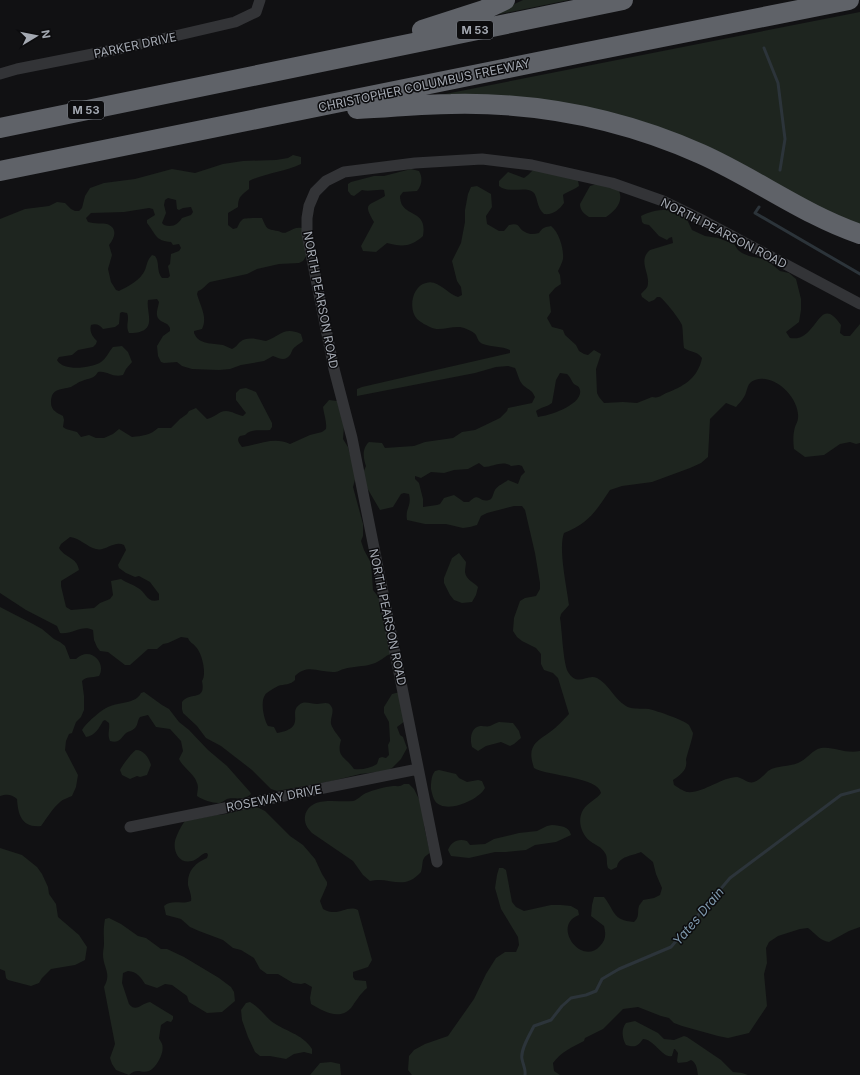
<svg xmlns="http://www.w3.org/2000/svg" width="860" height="1075" viewBox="0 0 860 1075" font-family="Inter,sans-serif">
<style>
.green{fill:#1e251f;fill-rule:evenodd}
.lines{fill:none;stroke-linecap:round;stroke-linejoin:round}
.stream{stroke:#2c343a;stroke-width:3}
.street{stroke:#333437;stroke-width:11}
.highway{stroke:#5f6268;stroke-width:20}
.labels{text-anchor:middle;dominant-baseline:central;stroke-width:3;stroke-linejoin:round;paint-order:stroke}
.shield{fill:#0c0c0e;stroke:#767a81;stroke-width:1}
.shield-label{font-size:11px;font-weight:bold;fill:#a4a9b2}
.street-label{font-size:12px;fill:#a4a9b2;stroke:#0c0c0e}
.water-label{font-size:13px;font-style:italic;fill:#7d97ab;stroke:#0c0c0e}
</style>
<rect width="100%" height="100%" fill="#111113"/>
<!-- green -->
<path class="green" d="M 523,0 L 569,0 L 500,14 L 499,11 Z
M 860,12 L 860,228 L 692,143 L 430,97 Z
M 293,155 L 301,157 L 301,164 C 284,172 266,173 249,181 L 249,189 C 242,195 238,196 238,207 L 228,213 L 228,225 L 233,229 L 237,228 L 240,222 L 243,219 C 245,218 260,218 262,218 C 267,229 266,229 278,231 C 281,232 284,234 287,232 C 294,229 297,226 305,229 L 311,249 L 303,261 L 299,263 L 279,264 L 257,269 L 247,274 L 210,282 C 205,285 204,289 198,291 L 197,294 C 200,306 208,317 202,329 L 194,331 L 194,333 C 199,345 212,343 223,345 C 226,346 229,348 232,349 C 236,347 237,345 240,342 C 247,336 257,339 266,341 C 280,336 284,326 301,334 L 303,341 C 300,344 298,344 295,347 C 292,349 292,352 290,355 C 285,362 279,358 273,356 L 264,361 L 241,365 L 230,369 L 219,370 L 192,369 L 182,366 L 177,362 L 164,363 L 161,362 L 158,356 L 157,346 L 163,336 L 170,331 L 170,328 C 168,324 167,324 163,322 C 153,318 158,309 159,302 L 157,299 L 148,300 C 146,310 155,326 142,331 C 138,333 134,333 129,333 C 125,325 130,320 127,313 L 122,312 L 120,313 L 119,324 L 115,327 L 103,329 C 100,325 96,323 91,325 C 89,332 93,337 97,341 L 96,344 L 93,347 L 78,350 L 72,355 L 59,357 L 57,360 C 63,372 92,368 101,362 C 107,358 109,351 113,347 L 122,346 L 128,352 L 132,362 L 126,369 L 123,375 C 112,378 107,370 98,372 C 94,379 89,378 82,381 C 78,382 75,385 71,387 C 60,390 51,388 51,403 C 51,410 57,413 63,416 L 64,420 L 63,427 L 66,429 L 77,432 L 81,437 L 89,435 L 96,438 L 104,438 L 113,434 L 119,429 L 132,437 C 142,436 151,435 158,428 L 171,428 L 180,419 L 187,414 L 189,411 L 196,408 L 207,419 C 214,418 219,411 226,411 C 232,411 237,415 243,416 L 246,413 L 236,400 L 236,393 L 240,389 L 246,388 L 256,392 L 258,396 L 272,423 L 272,427 L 270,430 C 261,431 252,428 245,435 L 240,436 C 236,440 239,443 242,447 C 258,445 274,436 290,444 L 310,435 L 322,432 L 326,429 C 327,422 324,415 323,407 L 329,400 L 337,401 L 344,426 L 343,439 L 348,447 L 356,476 L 353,487 L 363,524 L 363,536 L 361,541 L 364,550 L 371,563 L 373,590 L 380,599 L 380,612 L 396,631 L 399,641 L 393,653 C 390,654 387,655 385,657 C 381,660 376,663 372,664 C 363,667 353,666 344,669 C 341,669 339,672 335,672 C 320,673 308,663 295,676 L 295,680 C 291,685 284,684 278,686 C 274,688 266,693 265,695 C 260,702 264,720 268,726 L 274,727 L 277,733 C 307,728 288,713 299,705 C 304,700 311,704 317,704 C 322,704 328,701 331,706 C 335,711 330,718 331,724 C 333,730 338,735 341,740 C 336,758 345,756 354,769 C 362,770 371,768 377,764 L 379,758 L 382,757 L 386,758 L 389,755 L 388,745 L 390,741 L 389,722 L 384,713 L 384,707 L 392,694 L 400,692 L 409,718 L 397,727 L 400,735 L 403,737 L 407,748 L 401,759 L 392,768 L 386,771 L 360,774 L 332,781 L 277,791 L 271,789 L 252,770 L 221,746 L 206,738 L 197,726 L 183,713 L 182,709 L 182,702 C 191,691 206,702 202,681 C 207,674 202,653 196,647 C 193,643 190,643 188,638 L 181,637 L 168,643 L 163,644 L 157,649 L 148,649 L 130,665 L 125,665 L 108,652 L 100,651 L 97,647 L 94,640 L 93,630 C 82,624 72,635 60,633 L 57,626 L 26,610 L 0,593 L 0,219 L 25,209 L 49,206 L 57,202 L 65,203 L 71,209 L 75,211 L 79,211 L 82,208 L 85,196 L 90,188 L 104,183 L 135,179 L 172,169 L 195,173 L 223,164 L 243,161 L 276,160 L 288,158 ZM 168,198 L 176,200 L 177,209 L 179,210 L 183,208 L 191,207 L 193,212 L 191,215 L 182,218 C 178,224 173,228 164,225 L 162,223 L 166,213 L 164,205 L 165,200 ZM 149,208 L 153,209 L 155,215 L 147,220 L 147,223 C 156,234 155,241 171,242 L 173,245 L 179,244 L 181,248 L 179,251 L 171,254 L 170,264 L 168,266 L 170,276 L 168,278 L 162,278 C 156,271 160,262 155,256 L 152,255 C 147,260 147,265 145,270 C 141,280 127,287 119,291 L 116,290 L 111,282 L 108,269 L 112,255 L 109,245 C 115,238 118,228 107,224 C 103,223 94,224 88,222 L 86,218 L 91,213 L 124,212 ZM 70,537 C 80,538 87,547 96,549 C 105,552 114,540 124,545 L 126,550 L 118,565 L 119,568 L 126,573 L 135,577 L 139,576 L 150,582 L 159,594 L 159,600 C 147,604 146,592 138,588 C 133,584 126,583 121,579 L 111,581 L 113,595 L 110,599 L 100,603 L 94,608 L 71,610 L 66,607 L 61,586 L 61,581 L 79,570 C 77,557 66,559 59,548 L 61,544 Z
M 411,169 L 419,171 C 423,178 422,185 417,191 L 403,192 L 400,196 C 400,199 401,203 402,205 C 410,217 427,212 423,236 C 411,247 402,247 387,243 L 376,252 L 363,251 L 361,246 L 374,222 C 362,202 369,206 385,196 L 384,190 C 377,189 369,192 362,190 L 354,196 L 351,195 L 348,191 L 348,184 L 351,182 L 374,176 L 384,176 Z
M 533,170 L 578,180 L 579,186 L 576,188 L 564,194 L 563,195 L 564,203 C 559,210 553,215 544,214 C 536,207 538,196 533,192 C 525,186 509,194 499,186 L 499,181 L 508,172 L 524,178 L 528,175 Z
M 600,183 L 619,191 C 624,202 614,212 606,217 L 589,217 C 584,214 580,210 580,204 L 590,186 Z
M 477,186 L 491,194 L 492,207 L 486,216 L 487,224 L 499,231 L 504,231 L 509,225 C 521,222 517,228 525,232 C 530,235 534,234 539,233 C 542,228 545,227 551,226 C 559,232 564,249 563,259 C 562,263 560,267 558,271 L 560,275 L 561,284 L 555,288 L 549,295 L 551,312 L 547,318 L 552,327 L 560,329 L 563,330 L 565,335 L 576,345 L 579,351 L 584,354 L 588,355 L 594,350 L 601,354 L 596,369 L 597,393 L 599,397 L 604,403 L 623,402 L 637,403 L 652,397 C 660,399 662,394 669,392 C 686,385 698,377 702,358 C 696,350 691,353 684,348 C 683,341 683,330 682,325 C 679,318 666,302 660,297 L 657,297 L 654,300 L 649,302 L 642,297 L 641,294 C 644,290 648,289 648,283 C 649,272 638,260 650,250 L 673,243 L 672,237 L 669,238 L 667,240 L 659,236 L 649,225 L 644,224 L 642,222 L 641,216 C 653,210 676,205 686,218 C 688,221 690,226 692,230 L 705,236 L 718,238 L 734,244 L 738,250 L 742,253 L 749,256 L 763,259 L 769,262 L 780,271 L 789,273 L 796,279 L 801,299 L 801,310 L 799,322 L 786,332 L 790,338 C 818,343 818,291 841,325 L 840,333 L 844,336 L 850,336 L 860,324 L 860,443 L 856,444 L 850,442 L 840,444 L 824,455 L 805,457 L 794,449 C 793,442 793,434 795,427 C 796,424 798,421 798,418 C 800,399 775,373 755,380 C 746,383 748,391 744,397 C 742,401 738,404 736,407 L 726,403 L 710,419 L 708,457 L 701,463 L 690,468 L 652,482 L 622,486 L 610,490 C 596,511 589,523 564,533 C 558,548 567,588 569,605 L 561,614 L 560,618 C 562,629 563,663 568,672 C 578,688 587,673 597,678 C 609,684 614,699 626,706 C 632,710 642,708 649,709 C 657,711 684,720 689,725 C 690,727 692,731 693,733 C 693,737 687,755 686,760 C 688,769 681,775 673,780 L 674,785 C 677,787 683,791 687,792 C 702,794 722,777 737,777 C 743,778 748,784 754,782 C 760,780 764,775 768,771 C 777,765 789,767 798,763 C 806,760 812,750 821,748 C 833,746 845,754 860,751 L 860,927 L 849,931 L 829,942 C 820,941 815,933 808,928 L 800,929 L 778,936 L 769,942 L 766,948 L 767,963 L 764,974 L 767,1006 L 749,1033 L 728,1038 L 718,1036 L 682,1026 L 674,1023 L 669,1018 L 661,1016 L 638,1007 L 623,1009 L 603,1029 L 585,1038 L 584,1041 C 572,1047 561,1052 553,1063 L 554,1071 L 560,1075 L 412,1075 L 408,1070 L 409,1056 L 414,1050 L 425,1044 L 448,1036 L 474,999 L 486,974 L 496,958 L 505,952 L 516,952 L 519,945 L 518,937 L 501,909 L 495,888 L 497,875 L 499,868 L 503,868 L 506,870 L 512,902 L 516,907 L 524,911 L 551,905 L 561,905 L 571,906 L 578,910 L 579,915 C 551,925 581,967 600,946 C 606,940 606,934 604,926 L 591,916 L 592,905 L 594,897 L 604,897 C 615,911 612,920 634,922 C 640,917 637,912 639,906 C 639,905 643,901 643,900 L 654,898 L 660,895 L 662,888 L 656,874 L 653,862 L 641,852 C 632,856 619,856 617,867 L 611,870 L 608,868 C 606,863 608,857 605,853 C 602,847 595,845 590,841 C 581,834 577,820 583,810 C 588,802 596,800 601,793 C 599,777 547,776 534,768 C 527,747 534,743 550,732 C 557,727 563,720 569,714 L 558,678 L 553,673 L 544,670 L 541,664 L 541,654 L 536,648 L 522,641 L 517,637 L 513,631 L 514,618 L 520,601 L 525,598 L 536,596 L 540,589 L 540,583 L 535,553 L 525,510 L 522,506 L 514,506 L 487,513 L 481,516 L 477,525 L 470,527 L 463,528 L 446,524 L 425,524 L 407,520 C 405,508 412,506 409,494 L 404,493 L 401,494 L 393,507 L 380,510 L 363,481 L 363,473 L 366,466 C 363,458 362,448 369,442 L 382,443 L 385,448 L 414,446 L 425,442 L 453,438 L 462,432 L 475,430 L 500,418 L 507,411 L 508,408 L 532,403 L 535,397 C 531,389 530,391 524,386 C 519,382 518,374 515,368 L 508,366 L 496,367 L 475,373 L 357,396 L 357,389 L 362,387 L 510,353 L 510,350 C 501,346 492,347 483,344 C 478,342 478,339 476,335 C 473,331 465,328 460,327 C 450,326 439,332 430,327 C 426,325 420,322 417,319 C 408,309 412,286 426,283 C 438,279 447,294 458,297 L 462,295 L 461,287 L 457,281 L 452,261 L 461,243 L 465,222 L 465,210 L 468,194 L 471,187 ZM 560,373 L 567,374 C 570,376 572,382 574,384 C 577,386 579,386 580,390 C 583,405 549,416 538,417 L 536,411 C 541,407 547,407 552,403 L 556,380 ZM 479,463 L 484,467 C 493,467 503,460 511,466 L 519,465 L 522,466 L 525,472 L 521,476 L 518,484 L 508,480 C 504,483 497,486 495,490 C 493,493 493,499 489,500 C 478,503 480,491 469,502 L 464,502 L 454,495 L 444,498 L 440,504 L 437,505 L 423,507 L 423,499 L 419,483 L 415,479 L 415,476 L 421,478 L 431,472 L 444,473 L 454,470 L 468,469 Z
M 459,553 L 466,562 C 466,565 465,568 465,572 C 466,580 474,582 478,587 L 476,595 L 472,602 L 462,603 L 454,600 L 450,595 L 444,583 L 444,578 L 452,558 Z
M 0,607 L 33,624 L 42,629 L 54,639 L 60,642 L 65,646 L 70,659 L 76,659 C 90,645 107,663 99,676 C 92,678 86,676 82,681 L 84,696 L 84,710 L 81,717 L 76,722 L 72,733 L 69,734 L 66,741 L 65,750 L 78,775 L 76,787 L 72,796 C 68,798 63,799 60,802 C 52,809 47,818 41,826 C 22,828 18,815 17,799 C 11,794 7,794 0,796 Z
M 144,692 L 162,705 L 169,709 L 179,722 L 189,730 L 208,750 L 227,766 L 250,792 L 251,794 C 244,801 235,797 227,799 C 223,801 222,803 218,803 C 212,803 203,800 197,796 C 197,792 199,787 197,783 C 194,773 183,768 179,759 L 183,751 L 181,741 L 170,729 L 156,727 L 148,715 L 140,717 C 137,721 138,725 135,728 C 132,731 129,731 126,733 C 121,738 119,744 110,741 C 107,734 110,730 109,723 L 105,720 L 103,721 C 99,728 95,736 86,737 L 82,730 L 84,727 C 89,721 101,710 108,707 C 118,702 136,704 141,693 Z
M 499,722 L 513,723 L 519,731 L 521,738 L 514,744 L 510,746 L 501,742 L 486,746 L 478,751 L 472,747 C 470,740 470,728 480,726 C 484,726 487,727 490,726 C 493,725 495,723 499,722 Z
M 136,750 C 144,750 149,758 151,765 L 147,775 L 140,777 L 137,776 L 130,779 L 122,775 L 120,770 C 121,767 133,751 136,750 Z
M 439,770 L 456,774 L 459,778 L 467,782 L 478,780 L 482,781 L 485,788 C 479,800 445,815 435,801 C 433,798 432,793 431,789 C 431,783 431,776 435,771 Z
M 404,784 L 409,784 L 414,789 L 423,807 L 424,826 L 430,853 C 420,859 424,862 421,872 C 403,892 390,876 370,881 L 363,875 L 353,861 L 312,833 C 307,828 304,823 305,816 C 310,795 337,803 353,801 C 358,800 361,795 366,793 C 373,790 385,787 393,786 C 398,786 400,787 404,784 Z
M 257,807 L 265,811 L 290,836 L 303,845 L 315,859 L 322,874 L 327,882 L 327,885 L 320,901 L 323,909 C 339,918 346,904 358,910 L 359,914 L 372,960 L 368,967 L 353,972 L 353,977 L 355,980 L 366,981 L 367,988 C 360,994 356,1001 351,1008 C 339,1021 323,1011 311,1004 L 310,998 L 312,987 L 305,983 L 301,984 L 293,983 L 278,974 L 267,974 L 260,969 L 254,958 L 241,950 L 233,948 L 223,940 L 199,931 L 190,927 L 181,919 L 166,915 L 164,906 C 172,899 181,905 191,901 C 192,895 189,890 188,885 C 187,871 195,863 207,858 L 208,855 L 207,853 L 205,853 C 200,855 197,860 192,861 C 179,864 173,852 175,841 C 177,834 181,826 185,821 L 216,815 C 220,816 249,808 257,807 Z
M 552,825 C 561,826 569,826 571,835 L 556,842 L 535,845 L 526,850 L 506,852 L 495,852 L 469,858 L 451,856 L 448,850 C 451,842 458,838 467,841 L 470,845 L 485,844 L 494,839 L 519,833 L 537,831 L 547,826 Z
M 0,848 L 22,855 L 37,867 L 42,874 L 48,887 L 49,894 L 56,904 L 58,917 L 79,935 L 87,947 L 85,960 L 75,965 L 51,969 L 42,978 L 39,983 L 31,986 L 8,980 L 6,978 L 5,971 L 0,969 Z
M 109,918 L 121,924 L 138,936 L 146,938 L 161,949 L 167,949 L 184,957 L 219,978 L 231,987 L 234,992 L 235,1001 L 222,1012 L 207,1013 L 189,1002 L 187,996 L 172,985 L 165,984 L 157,988 L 145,984 C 140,976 137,972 128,971 L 123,973 L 122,983 L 129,1004 C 136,1013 142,1003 150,1002 L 173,1016 L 173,1019 L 171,1022 L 167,1021 L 161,1025 L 159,1038 C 159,1039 162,1043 162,1044 C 165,1052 157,1067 149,1071 C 141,1074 138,1067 129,1075 L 116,1070 L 112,1064 L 110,1058 L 115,1044 L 104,987 C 112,973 103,968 103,954 C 103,951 104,947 104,944 C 104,933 103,931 105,919 Z
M 250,1002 C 259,1007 264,1015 271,1021 C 284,1031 303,1034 312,1049 L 312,1054 L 304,1052 L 294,1054 L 286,1059 L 270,1056 L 260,1056 L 255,1052 L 248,1037 L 242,1020 L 241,1010 L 246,1003 Z
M 635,1021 L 658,1033 L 664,1039 L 674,1040 L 684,1036 L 687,1037 L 721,1060 L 733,1072 L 742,1073 L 748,1075 L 698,1075 C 697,1070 697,1063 691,1060 L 687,1062 L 678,1063 L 677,1061 L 678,1053 L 675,1049 L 674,1049 L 672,1056 C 663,1059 654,1039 643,1039 C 638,1046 635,1048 626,1045 C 622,1038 621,1029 626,1023 Z
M 331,1062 L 340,1064 L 341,1075 L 310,1075 L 320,1063 Z"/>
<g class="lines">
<!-- stream -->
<path class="stream" d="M 764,48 L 778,83 L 785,139 L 780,170
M 759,207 L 755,213 L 860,274
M 525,1075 C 526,1069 523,1065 522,1059 C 520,1050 530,1034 534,1026 L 551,1020 L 562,1006 L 571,998 L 586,995 L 596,991 L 602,979 L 619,969 L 671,947 L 730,878 L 841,795 L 860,790"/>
<!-- street -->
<path class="street" d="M 0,74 L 17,69 L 123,48 L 235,22 L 256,12 L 260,0
M 130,827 L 418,769
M 437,862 L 352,438 L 334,369 L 307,234 L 307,218 L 309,206 L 315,192 L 326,181 L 344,172 L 415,163 L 482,159 L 532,165 L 612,183 L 663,201 L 704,221 L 860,304"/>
<!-- highway -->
<path class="highway" d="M 422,30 L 484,10 L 505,0
M 357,109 C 388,108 419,104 451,104 C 539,102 620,118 701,154 C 755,178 804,215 860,234
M 0,128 L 623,0
M 0,171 L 577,54 L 849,0"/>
</g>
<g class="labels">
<!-- shield labels -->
<g class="shield">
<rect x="457" y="21" width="36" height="18" rx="3"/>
<rect x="68" y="101" width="36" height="18" rx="3"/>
</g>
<g class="shield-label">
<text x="475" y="30">M 53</text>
<text x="86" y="110">M 53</text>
</g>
<!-- street labels -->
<g class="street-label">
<text transform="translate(135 45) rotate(-12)">PARKER DRIVE</text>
<text transform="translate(424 85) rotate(-12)">CHRISTOPHER COLUMBUS FREEWAY</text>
<text transform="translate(724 233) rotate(27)">NORTH PEARSON ROAD</text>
<text transform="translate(321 300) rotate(79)">NORTH PEARSON ROAD</text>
<text transform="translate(388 617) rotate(78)">NORTH PEARSON ROAD</text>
<text transform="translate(274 798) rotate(-11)">ROSEWAY DRIVE</text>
</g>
<!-- water labels -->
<g class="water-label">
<text transform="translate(698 916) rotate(-50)">Yates Drain</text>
</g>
</g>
<!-- north arrow -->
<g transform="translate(36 36) rotate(80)" stroke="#0c0c0e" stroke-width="3" paint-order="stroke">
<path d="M0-3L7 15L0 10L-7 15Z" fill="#a4a9b2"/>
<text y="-6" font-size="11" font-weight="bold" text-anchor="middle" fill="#a4a9b2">N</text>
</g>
</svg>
